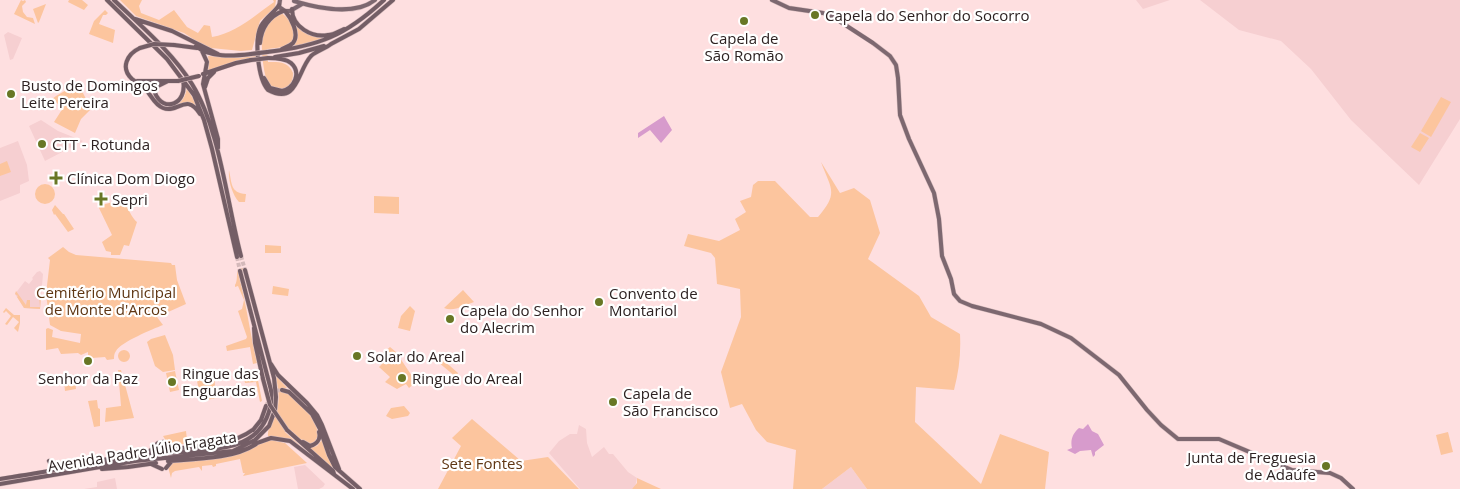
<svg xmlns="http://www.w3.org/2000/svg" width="1460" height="489" viewBox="0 0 1460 489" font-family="'Open Sans',sans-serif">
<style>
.built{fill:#f6cfd1}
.green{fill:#fcc59e}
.water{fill:#d79bcc}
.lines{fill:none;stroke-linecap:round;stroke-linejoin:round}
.trunk-tunnel{stroke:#d4b9ba;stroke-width:4;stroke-dasharray:4 2;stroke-linecap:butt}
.primary-casing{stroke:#d8bdbe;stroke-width:5}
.trunk-casing{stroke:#d8bdbe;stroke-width:5}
.primary{stroke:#7d6870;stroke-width:4}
.trunk{stroke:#745e66;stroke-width:4}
.trunk-bridge-casing{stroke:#d8bdbe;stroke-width:5;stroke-linecap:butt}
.trunk-bridge{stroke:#745e66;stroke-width:4}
.poi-dot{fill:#687725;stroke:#fff;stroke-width:2}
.labels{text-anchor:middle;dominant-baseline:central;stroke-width:4.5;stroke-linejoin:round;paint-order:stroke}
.poi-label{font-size:15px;fill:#2d2222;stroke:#fff;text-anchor:start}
.park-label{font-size:15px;fill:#5f3613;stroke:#fff}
.street-label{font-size:15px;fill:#2d2222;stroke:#fff}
</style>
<rect width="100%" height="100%" fill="#fedfe0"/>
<!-- built -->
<path class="built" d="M 1136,0 L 1170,0 L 1143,9 Z
M 1200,0 L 1460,0 L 1460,119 L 1419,185 L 1351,120 L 1311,69 L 1281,41 L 1239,30 Z
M 8,32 L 22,38 L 13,59 L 10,60 L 4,35 Z
M 41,120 L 58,131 L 83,141 L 45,161 L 29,126 Z
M 18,141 L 27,165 L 29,181 L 20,185 L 20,193 L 0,201 L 0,148 Z
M 40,271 L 43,274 L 40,309 L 24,308 L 15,294 L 25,281 L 29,284 L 33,279 L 32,278 L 37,272 Z
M 579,425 L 586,429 L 587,443 L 592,457 L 604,447 L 609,454 L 613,454 L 628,472 L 637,478 L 635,487 L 632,489 L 580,489 L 549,453 L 559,441 L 570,434 L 577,434 Z
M 305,465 L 325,484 L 323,487 L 319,489 L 298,489 L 294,467 Z
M 851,467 L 867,489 L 822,489 Z
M 115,478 L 117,489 L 84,489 L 97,487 L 97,482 Z"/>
<!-- green -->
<path class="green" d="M 21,0 L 23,1 L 25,0 L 26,2 L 22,6 L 23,12 L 27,17 L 33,18 L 35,24 L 14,14 Z
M 69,0 L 82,0 L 88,5 L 84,10 L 68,2 Z
M 120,0 L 142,0 L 139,6 L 141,13 L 159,20 L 174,10 L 187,27 L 198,33 L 204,25 L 210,26 L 212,37 C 236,33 254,16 274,2 L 273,0 L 276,0 L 275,7 L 260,21 L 252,50 L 241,51 L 211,48 L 198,42 L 184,33 L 136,16 Z
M 46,4 L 39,22 L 38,23 L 33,9 Z
M 105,10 L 108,13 L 106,15 L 103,15 L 99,24 L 115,30 L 113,43 L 89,34 L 94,21 Z
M 291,12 C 294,26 312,36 326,38 L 292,47 C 302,36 293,25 288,13 Z
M 281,13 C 290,17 299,36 290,43 C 285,48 274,48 267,49 L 268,62 C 279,62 288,61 293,73 C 293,81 291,87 281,89 C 278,88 273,88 270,86 C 263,79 260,42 263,32 C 267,23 274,18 281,13 Z
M 208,56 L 238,58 L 257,56 L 257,58 L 239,61 L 207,72 L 209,66 Z
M 75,85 L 80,87 L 91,109 L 81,119 L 75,133 L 54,122 L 63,108 L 53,100 L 48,105 L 44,102 L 48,99 L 52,99 L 56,96 Z
M 143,86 L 153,86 L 151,92 C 160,114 183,111 187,88 L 197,106 L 194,105 C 162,109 164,110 143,86 Z
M 1441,97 L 1451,102 L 1431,137 L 1421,131 Z
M 1420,133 L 1429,138 L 1420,152 L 1411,147 Z
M 7,161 L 11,172 L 0,176 L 0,164 Z
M 821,162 L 840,193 L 854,188 L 870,200 L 880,233 L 868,259 L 919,296 L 931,317 L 960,334 C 961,354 959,371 954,390 L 916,387 L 915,422 L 981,484 L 1000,434 L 1049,452 L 1045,489 L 867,489 L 851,467 L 822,489 L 793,489 L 796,450 L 767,442 L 756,430 L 742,404 L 730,408 L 721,372 L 741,317 L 740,289 L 717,284 L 715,258 L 711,253 L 684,246 L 688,234 L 719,241 L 740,230 L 735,219 L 746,212 L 740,201 L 751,197 L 753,185 L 758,181 L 775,181 L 810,217 L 818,217 C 839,193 831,189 821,162 Z
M 229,170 C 232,183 230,193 246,194 L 245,202 L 239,202 C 232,194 228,180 229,170 Z
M35 194a10 10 0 1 1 20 0a10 10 0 1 1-20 0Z
M 374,196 L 399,197 L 399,214 L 374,213 Z
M 117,201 C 129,204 129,215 137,222 L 129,246 L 124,245 L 120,255 L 111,255 L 111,252 L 106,251 L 102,242 L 112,235 L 98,206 Z
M 55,205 L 63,214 L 64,214 L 74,229 L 68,232 L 55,214 L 54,215 L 52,210 Z
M 265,245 L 281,246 L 281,253 L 265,253 Z
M 63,247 L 69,252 L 76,255 L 171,263 L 172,265 L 175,265 L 177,280 L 186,304 L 157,317 L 163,325 C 153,329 121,342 116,351 C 114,354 114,356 114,359 L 107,360 L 105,357 L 92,358 L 93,362 L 90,362 L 91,357 L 88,356 L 88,352 L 81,355 L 78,353 L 61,354 L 58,348 L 46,350 L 46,329 L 48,328 L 53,330 L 52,337 L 80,343 L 81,334 L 61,331 L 50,325 L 46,294 L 50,260 L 48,258 Z
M 242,268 L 247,270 L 238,273 C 246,301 250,333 257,363 L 253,364 L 250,347 L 227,351 L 226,346 L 246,339 L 247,337 L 238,311 L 242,309 L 244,300 L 238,286 L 235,287 L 235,285 C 238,280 236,275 238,270 Z
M 273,286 L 289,289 L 288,296 L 272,294 Z
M 463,290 L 474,302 C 465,305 454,312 444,308 Z
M 16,291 L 26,305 L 27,300 L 30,300 L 30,307 L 40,307 L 39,295 L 41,296 L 40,309 L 24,308 L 17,297 L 18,296 L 15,294 Z
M 410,306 L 415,311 L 410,331 L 398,328 L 401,316 Z
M 6,308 L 14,315 L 20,315 L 20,323 L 18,332 L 14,328 L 19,322 L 13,317 L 7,325 L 5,324 L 11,316 L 6,311 L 4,313 L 3,312 Z
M 165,335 L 173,355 L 175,370 L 163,372 L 155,366 L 147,342 L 151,339 Z
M 390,347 L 396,352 L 416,382 L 409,388 L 406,384 L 397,389 L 385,382 L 390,377 L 379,367 L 382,364 L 377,358 Z
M118 356a6 6 0 1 1 12 0a6 6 0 1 1-12 0Z
M 441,358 L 458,373 L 456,377 L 438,362 Z
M 118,370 L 121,370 L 134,418 L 105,422 L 106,408 L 121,406 Z
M 175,371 L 179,390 L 170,392 L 166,373 Z
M 257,375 L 262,401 L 260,402 L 256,382 L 245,383 L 244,378 Z
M 277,377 L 287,388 L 282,388 L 282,390 C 297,399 318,418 318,436 L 313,444 L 305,443 L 289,429 L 285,432 L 313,457 C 299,446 287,436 268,436 C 267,428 274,421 276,414 C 280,402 279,390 276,378 Z
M 214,378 L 217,398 L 201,401 L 197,381 Z
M 75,379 L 76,389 L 65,391 L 64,380 L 68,380 L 69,382 L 69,380 Z
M 97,400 L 98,408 L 100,409 L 100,426 L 94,427 L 88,401 Z
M 404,406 L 410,413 L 408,416 L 392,419 L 386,416 L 391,408 Z
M 472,419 L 521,461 L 548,457 L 579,489 L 438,489 L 461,446 L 452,438 Z
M 186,431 L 187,440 L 191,440 L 192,444 L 168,444 L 163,436 Z
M 1448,432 L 1453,452 L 1441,455 L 1436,435 Z
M 271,440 L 285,443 L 307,463 L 243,476 L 245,473 L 243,473 L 240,459 L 216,464 L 216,466 L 213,467 L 212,465 L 202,466 L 202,471 L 199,467 L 175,471 L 172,473 L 171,478 L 168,467 L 173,463 C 193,458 215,460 235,455 C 248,452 258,444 271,440 Z
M 322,440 L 328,458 L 337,472 L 310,448 L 317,446 Z
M 637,478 L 661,489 L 632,489 L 637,483 Z"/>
<!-- water -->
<path class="water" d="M 664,116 L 672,130 L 661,143 L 650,130 L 638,138 L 638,133 Z
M 1088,424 L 1092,431 L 1098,434 L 1104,445 L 1095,452 L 1095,455 L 1093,457 L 1091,450 L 1080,451 L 1075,454 L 1067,450 L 1072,448 C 1070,440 1073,433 1079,428 L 1083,429 Z"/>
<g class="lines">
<!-- trunk-tunnel -->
<path class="trunk-tunnel" d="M 241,256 L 245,270
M 237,257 L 240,271
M 266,406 C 270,398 272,390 282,390"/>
<!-- primary casing -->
<g class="primary-casing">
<path id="primary" d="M 280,0 L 279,7 L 285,11 L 290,11 L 302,4
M 772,0 L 789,8 L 823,13 L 833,17 L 873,43 L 890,56 L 896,65 L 898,78 L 900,115 L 909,139 L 934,193 L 939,219 L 942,256 L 951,279 L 954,294 L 960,301 L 972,306 L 1041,324 L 1071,338 L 1119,375 L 1147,410 L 1161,425 L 1178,439 L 1219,439 L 1292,470 L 1330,473 L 1341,478 L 1353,489
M 294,1 C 317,8 355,16 375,0"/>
</g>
<!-- trunk casing -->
<g class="trunk-casing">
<path id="trunk" d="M 107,0 L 167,59 L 194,95 L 204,120 L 212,149 L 237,257
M 114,0 C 141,26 172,52 192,84 C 220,129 227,204 241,256
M 279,5 C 274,13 266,17 261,26 C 254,40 258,79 268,90 C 298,106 297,71 311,56 C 316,51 325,49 331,44
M 292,9 C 292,27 312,38 328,35 C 334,35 339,31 344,29
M 135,19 L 172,31 L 218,54
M 260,43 C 261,29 269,16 283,11
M 331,44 L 359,29 L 393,0
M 174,45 L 197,48
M 196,46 C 209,58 234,56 251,54
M 140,48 C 127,54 120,68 132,79 C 137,83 143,86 147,91 C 152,97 155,105 163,108 C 178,114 186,92 200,114
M 282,49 C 286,47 290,46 293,43 C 300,34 291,18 285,11
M 202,51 L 207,62 L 203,84 L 218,139 L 218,148
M 267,52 C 319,46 345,36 384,0
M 275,57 L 299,53 L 324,46
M 203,74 L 236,63 L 251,60
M 264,78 L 270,88 L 282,91 C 294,88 302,73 291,63 C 285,58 275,58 268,58
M 137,81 L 178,81
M 168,81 L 158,86 L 155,93 C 163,113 188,105 183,80
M 205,87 L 208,78 L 214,72
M 254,328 L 255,343 L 263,379
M 271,364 L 278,375 L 307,403 L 317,415 L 322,425 L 339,469
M 282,390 L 289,392 L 312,414 L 320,429 L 329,455 L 335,467 L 360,489
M 253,430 L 261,420 L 266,406
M 287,430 L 333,471 L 334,474
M 163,442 L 169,448
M 303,442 L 310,446 C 317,444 321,439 319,432
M 254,444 L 271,438 L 290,441 L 353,489
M 166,449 C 195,447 230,447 254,429
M 150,451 L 158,443
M 103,460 L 154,451
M 49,461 L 53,467 L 57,469
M 168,461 C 195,459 234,459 256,444
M 151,464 L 162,469
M 166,468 L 171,462
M 102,469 L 128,467 L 156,463
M 0,479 C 53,471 105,461 158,454 C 182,451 228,452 248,439 C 265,429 273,409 271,390 L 240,271
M 0,484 L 135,461 L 233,451 L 255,440 L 269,426 L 275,410 L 276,397 L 274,378 L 245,270"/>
</g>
<!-- primary -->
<use href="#primary" class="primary"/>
<!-- trunk -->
<use href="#trunk" class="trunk"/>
<!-- trunk-bridge casing -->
<g class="trunk-bridge-casing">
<path id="trunk-bridge" d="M 140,48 L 154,44 L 174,45
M 251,54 L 267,52
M 251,60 L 268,58
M 178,81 L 199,76
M 263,379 L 270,405 L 287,430"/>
</g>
<!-- trunk-bridge -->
<use href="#trunk-bridge" class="trunk-bridge"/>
</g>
<!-- markers -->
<g class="poi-dot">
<circle cx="815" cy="15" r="5"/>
<circle cx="744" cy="21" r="5"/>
<circle cx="11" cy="94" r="5"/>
<circle cx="42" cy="144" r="5"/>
<path d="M53.5 170.5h5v5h5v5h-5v5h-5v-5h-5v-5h5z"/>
<path d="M98.5 191.5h5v5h5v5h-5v5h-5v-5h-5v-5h5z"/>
<circle cx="599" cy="302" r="5"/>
<circle cx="450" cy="319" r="5"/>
<circle cx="357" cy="356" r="5"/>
<circle cx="88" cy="361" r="5"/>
<circle cx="402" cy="378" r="5"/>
<circle cx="172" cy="382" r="5"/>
<circle cx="613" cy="402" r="5"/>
<circle cx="1326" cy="466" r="5"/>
</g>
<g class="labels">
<!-- poi labels -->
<g class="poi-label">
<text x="825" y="15">Capela do Senhor do Socorro</text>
<text x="744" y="38" text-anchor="middle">Capela de<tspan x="744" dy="17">São Romão</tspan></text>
<text x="21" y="85">Busto de Domingos<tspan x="21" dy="17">Leite Pereira</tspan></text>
<text x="52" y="144">CTT - Rotunda</text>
<text x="67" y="178">Clínica Dom Diogo</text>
<text x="112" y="199">Sepri</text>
<text x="609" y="293">Convento de<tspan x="609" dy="17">Montariol</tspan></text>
<text x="460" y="310">Capela do Senhor<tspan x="460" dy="17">do Alecrim</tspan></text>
<text x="367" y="356">Solar do Areal</text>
<text x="182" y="373">Ringue das<tspan x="182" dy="17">Enguardas</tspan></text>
<text x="88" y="378" text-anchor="middle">Senhor da Paz</text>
<text x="412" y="378">Ringue do Areal</text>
<text x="623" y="393">Capela de<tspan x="623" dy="17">São Francisco</tspan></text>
<text x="1316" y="457" text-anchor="end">Junta de Freguesia<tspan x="1316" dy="17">de Adaúfe</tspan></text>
</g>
<!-- park labels -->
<g class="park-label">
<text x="106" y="292">Cemitério Municipal<tspan x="106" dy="17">de Monte d'Arcos</tspan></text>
<text x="482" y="463">Sete Fontes</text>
</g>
<!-- street labels -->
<g class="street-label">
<text transform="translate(142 451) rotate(-9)">Avenida Padre Júlio Fragata</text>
</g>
</g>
</svg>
